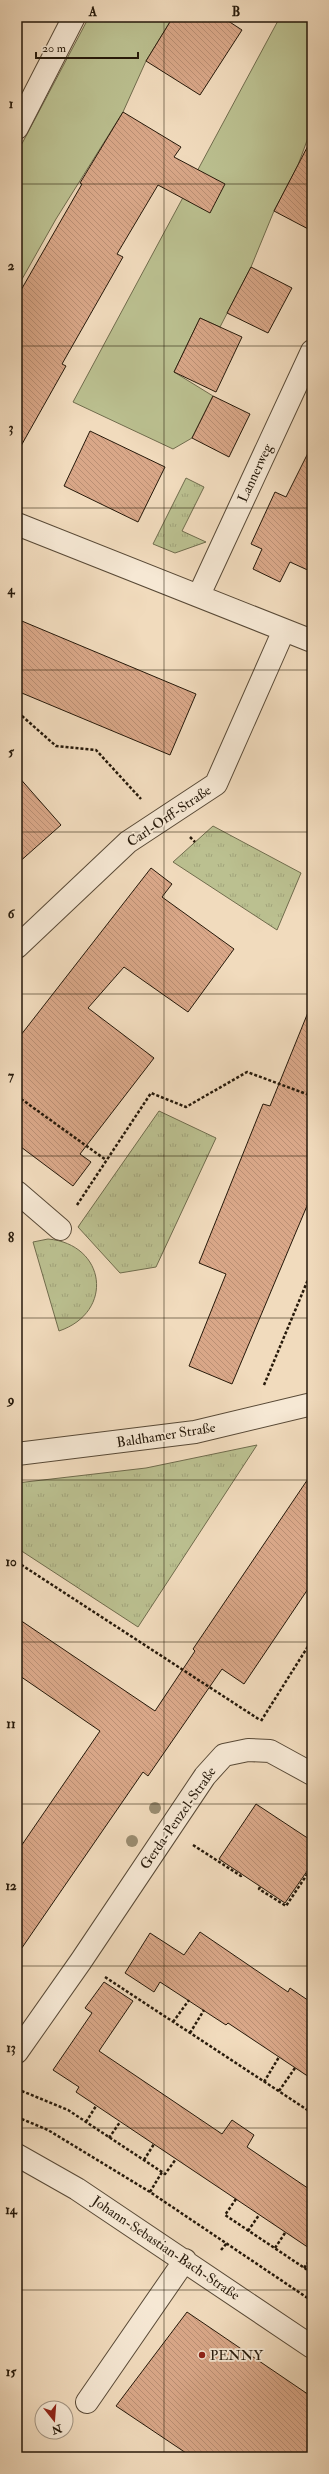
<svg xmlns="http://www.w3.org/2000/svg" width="329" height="2474" viewBox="0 0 329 2474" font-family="'IM FELL Double Pica',serif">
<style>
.grass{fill:url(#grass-tufts);stroke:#706c4d}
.garden{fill:#bbc090;stroke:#706c4d}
.building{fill:url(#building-back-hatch);stroke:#26190a}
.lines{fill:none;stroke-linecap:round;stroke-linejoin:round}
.minor-casing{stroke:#594a37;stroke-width:24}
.path{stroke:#26190a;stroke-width:2.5;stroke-dasharray:3 2;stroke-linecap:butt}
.minor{stroke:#f6e8d4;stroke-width:22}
.tree{fill:#9a8c71}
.grid{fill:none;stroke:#26190a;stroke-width:1;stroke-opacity:0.55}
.poi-dot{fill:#8f2418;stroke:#f6e8d4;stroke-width:1.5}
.labels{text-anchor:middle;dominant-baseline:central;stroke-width:3.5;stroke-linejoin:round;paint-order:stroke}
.street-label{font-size:14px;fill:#26190a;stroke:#f6e8d4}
.poi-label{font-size:14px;fill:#26190a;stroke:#f6e8d4;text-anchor:start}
.neatline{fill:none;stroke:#26190a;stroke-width:1.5}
.grid-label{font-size:13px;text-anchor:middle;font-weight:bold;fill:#26190a}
</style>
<defs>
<pattern id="grass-tufts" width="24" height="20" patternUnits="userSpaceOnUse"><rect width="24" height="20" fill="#bbc090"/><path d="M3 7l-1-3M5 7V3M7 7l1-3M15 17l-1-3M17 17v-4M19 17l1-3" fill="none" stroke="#a1a47b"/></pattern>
<pattern id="building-back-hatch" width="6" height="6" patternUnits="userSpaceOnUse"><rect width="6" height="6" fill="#d9a788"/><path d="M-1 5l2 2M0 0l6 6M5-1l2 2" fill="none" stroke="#ba8f74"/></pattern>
</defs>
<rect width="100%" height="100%" fill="#f1dbbd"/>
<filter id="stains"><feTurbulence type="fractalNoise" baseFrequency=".005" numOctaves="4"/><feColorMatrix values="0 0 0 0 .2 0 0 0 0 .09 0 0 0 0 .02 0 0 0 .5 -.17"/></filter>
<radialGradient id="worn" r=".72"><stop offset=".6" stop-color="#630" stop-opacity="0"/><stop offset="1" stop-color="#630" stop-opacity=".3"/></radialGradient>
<!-- grass -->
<path class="grass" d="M 186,478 L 204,487 L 182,531 L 206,542 L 175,553 L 153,544 Z
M 213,826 L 301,873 L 277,930 L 173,862 Z
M 159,1111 L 216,1138 L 156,1267 L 120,1273 L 78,1227 Z
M 48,1239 C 106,1244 115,1312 59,1331 L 33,1242 Z
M 257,1445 L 138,1627 L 17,1548 L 17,1483 L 146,1468 Z"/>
<!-- garden -->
<path class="garden" d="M 89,17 L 173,17 L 146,61 L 123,112 L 56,219 L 17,288 L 17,153 Z
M 280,17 L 312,17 L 312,127 L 298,165 L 274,211 L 251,267 L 220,327 L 200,318 L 174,372 L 213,396 L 192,438 L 173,449 L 73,402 Z"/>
<!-- building -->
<path class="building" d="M 173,17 L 222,17 L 242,30 L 200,95 L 146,61 Z
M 123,112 L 181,147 L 174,157 L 225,184 L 210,213 L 158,185 L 117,254 L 123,257 L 62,364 L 66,366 L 17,453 L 17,297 L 82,184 L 80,183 Z
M 312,138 L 312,231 L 274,211 Z
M 251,267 L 292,288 L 268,333 L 227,313 Z
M 200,318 L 242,337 L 216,392 L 174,372 Z
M 213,396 L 250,414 L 229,457 L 192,438 Z
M 90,431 L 165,467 L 138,522 L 64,486 Z
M 312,445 L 312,572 L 290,562 L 280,582 L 253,569 L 262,549 L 251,544 L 275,492 L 286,497 Z
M 17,619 L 196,694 L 170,755 L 17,691 Z
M 17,775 L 61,825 L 17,864 Z
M 151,868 L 172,884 L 162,897 L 234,949 L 188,1012 L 124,967 L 88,1008 L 154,1058 L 80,1154 L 91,1162 L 73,1186 L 17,1144 L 17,1040 Z
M 311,1005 L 312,1194 L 232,1384 L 189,1366 L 226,1274 L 199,1263 L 263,1104 L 270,1106 Z
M 312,1473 L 312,1583 L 244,1684 L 222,1669 L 148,1776 L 143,1772 L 17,1955 L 17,1852 L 100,1731 L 17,1674 L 17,1618 L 155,1711 L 195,1651 L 193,1649 Z
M 256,1804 L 312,1841 L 312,1864 L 285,1903 L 219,1859 Z
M 200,1932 L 288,1992 L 290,1988 L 312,2003 L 312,2079 L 228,2023 L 226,2025 L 160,1982 L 154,1992 L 125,1973 L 150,1933 L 184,1955 Z
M 104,1982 L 133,2001 L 99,2051 L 222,2134 L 232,2120 L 254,2135 L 247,2147 L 312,2191 L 312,2250 L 76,2092 L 79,2087 L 53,2070 L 92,2013 L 85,2008 Z
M 187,2312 L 312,2397 L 312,2457 L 192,2457 L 116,2406 Z"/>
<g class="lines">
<!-- minor casing -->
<g class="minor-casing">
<path id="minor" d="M 17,128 L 74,17
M 17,524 L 312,641
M 199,595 L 312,351
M 17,947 L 128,842 L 216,784 L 284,630
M 17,1192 L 60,1229
M 17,1454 L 195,1432 L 312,1404
M 17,2052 L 81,1961 L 205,1776 L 224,1755 L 248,1750 L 270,1751 L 312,1774
M 17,2155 L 77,2189 L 312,2347
M 87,2402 L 185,2260"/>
</g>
<!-- path -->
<path class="path" d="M 17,715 L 22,716 L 56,746 L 96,750 L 141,799
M 190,837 L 195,842
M 17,1096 L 106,1160
M 77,1205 L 151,1093 L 186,1107 L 247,1072 L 312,1096
M 264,1385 L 312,1270
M 17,1562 L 260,1720
M 261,1721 L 312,1640
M 193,1845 L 241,1876 L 243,1875
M 260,1887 L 259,1889 L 286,1906 L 312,1867
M 105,1977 L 312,2113
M 173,2022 L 189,2000
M 190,2033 L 204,2010
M 264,2082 L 279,2057
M 17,2089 L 68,2110 L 165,2174 L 176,2159
M 279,2091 L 295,2068
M 17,2117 L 48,2130 L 150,2192 L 312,2301
M 86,2122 L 96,2106
M 109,2138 L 120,2122
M 144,2160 L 154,2144
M 150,2192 L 162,2172
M 236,2199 L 225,2215 L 312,2273
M 248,2231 L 259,2215
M 275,2248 L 285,2233
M 221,2250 L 227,2243
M 304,2268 L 312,2257"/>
<!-- minor -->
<use href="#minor" class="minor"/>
</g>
<!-- trees -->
<g class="tree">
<circle cx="155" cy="1808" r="6"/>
<circle cx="132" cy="1841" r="6"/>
</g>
<!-- grid -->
<path class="grid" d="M 164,17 L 164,2457M 17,184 L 312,184M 17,346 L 312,346M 17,508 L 312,508M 17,670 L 312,670M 17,832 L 312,832M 17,994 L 312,994M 17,1156 L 312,1156M 17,1318 L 312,1318M 17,1480 L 312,1480M 17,1642 L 312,1642M 17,1804 L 312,1804M 17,1966 L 312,1966M 17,2128 L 312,2128M 17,2290 L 312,2290"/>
<!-- markers -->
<circle class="poi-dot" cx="202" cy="2355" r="4"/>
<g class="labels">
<!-- street labels -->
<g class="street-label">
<text transform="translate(255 473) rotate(-65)">Lannerweg</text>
<text transform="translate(169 816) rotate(-34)">Carl-Orff-Straße</text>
<text transform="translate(166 1435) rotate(-9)">Baldhamer Straße</text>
<text transform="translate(178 1818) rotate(-55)">Gerda-Penzel-Straße</text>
<text transform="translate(166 2248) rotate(34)">Johann-Sebastian-Bach-Straße</text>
</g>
<!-- poi labels -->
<g class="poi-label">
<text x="210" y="2355">PENNY</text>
</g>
</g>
<!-- margin -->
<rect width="329" height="2474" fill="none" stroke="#f1dbbd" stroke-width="44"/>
<!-- north arrow -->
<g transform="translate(54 2420) rotate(163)"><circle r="19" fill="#f6e8d4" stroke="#a39583"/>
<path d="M0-3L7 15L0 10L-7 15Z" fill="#8f2418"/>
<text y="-6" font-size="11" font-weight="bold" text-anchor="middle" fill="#26190a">N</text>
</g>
<!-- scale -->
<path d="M36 52v6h102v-6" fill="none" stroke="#26190a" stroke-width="2"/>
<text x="42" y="52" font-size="12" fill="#26190a" stroke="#f6e8d4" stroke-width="3" paint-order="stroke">20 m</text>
<rect x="22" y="22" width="285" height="2430" class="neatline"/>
<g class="grid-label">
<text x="93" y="16">A</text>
<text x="236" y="16">B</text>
<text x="11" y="108">1</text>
<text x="11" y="270">2</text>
<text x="11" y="432">3</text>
<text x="11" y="594">4</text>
<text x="11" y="756">5</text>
<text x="11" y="918">6</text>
<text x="11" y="1080">7</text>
<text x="11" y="1242">8</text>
<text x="11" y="1404">9</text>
<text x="11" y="1566">10</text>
<text x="11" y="1728">11</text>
<text x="11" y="1890">12</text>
<text x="11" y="2052">13</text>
<text x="11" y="2214">14</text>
<text x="11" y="2376">15</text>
</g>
<rect width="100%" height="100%" filter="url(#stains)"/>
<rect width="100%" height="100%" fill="url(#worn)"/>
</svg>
